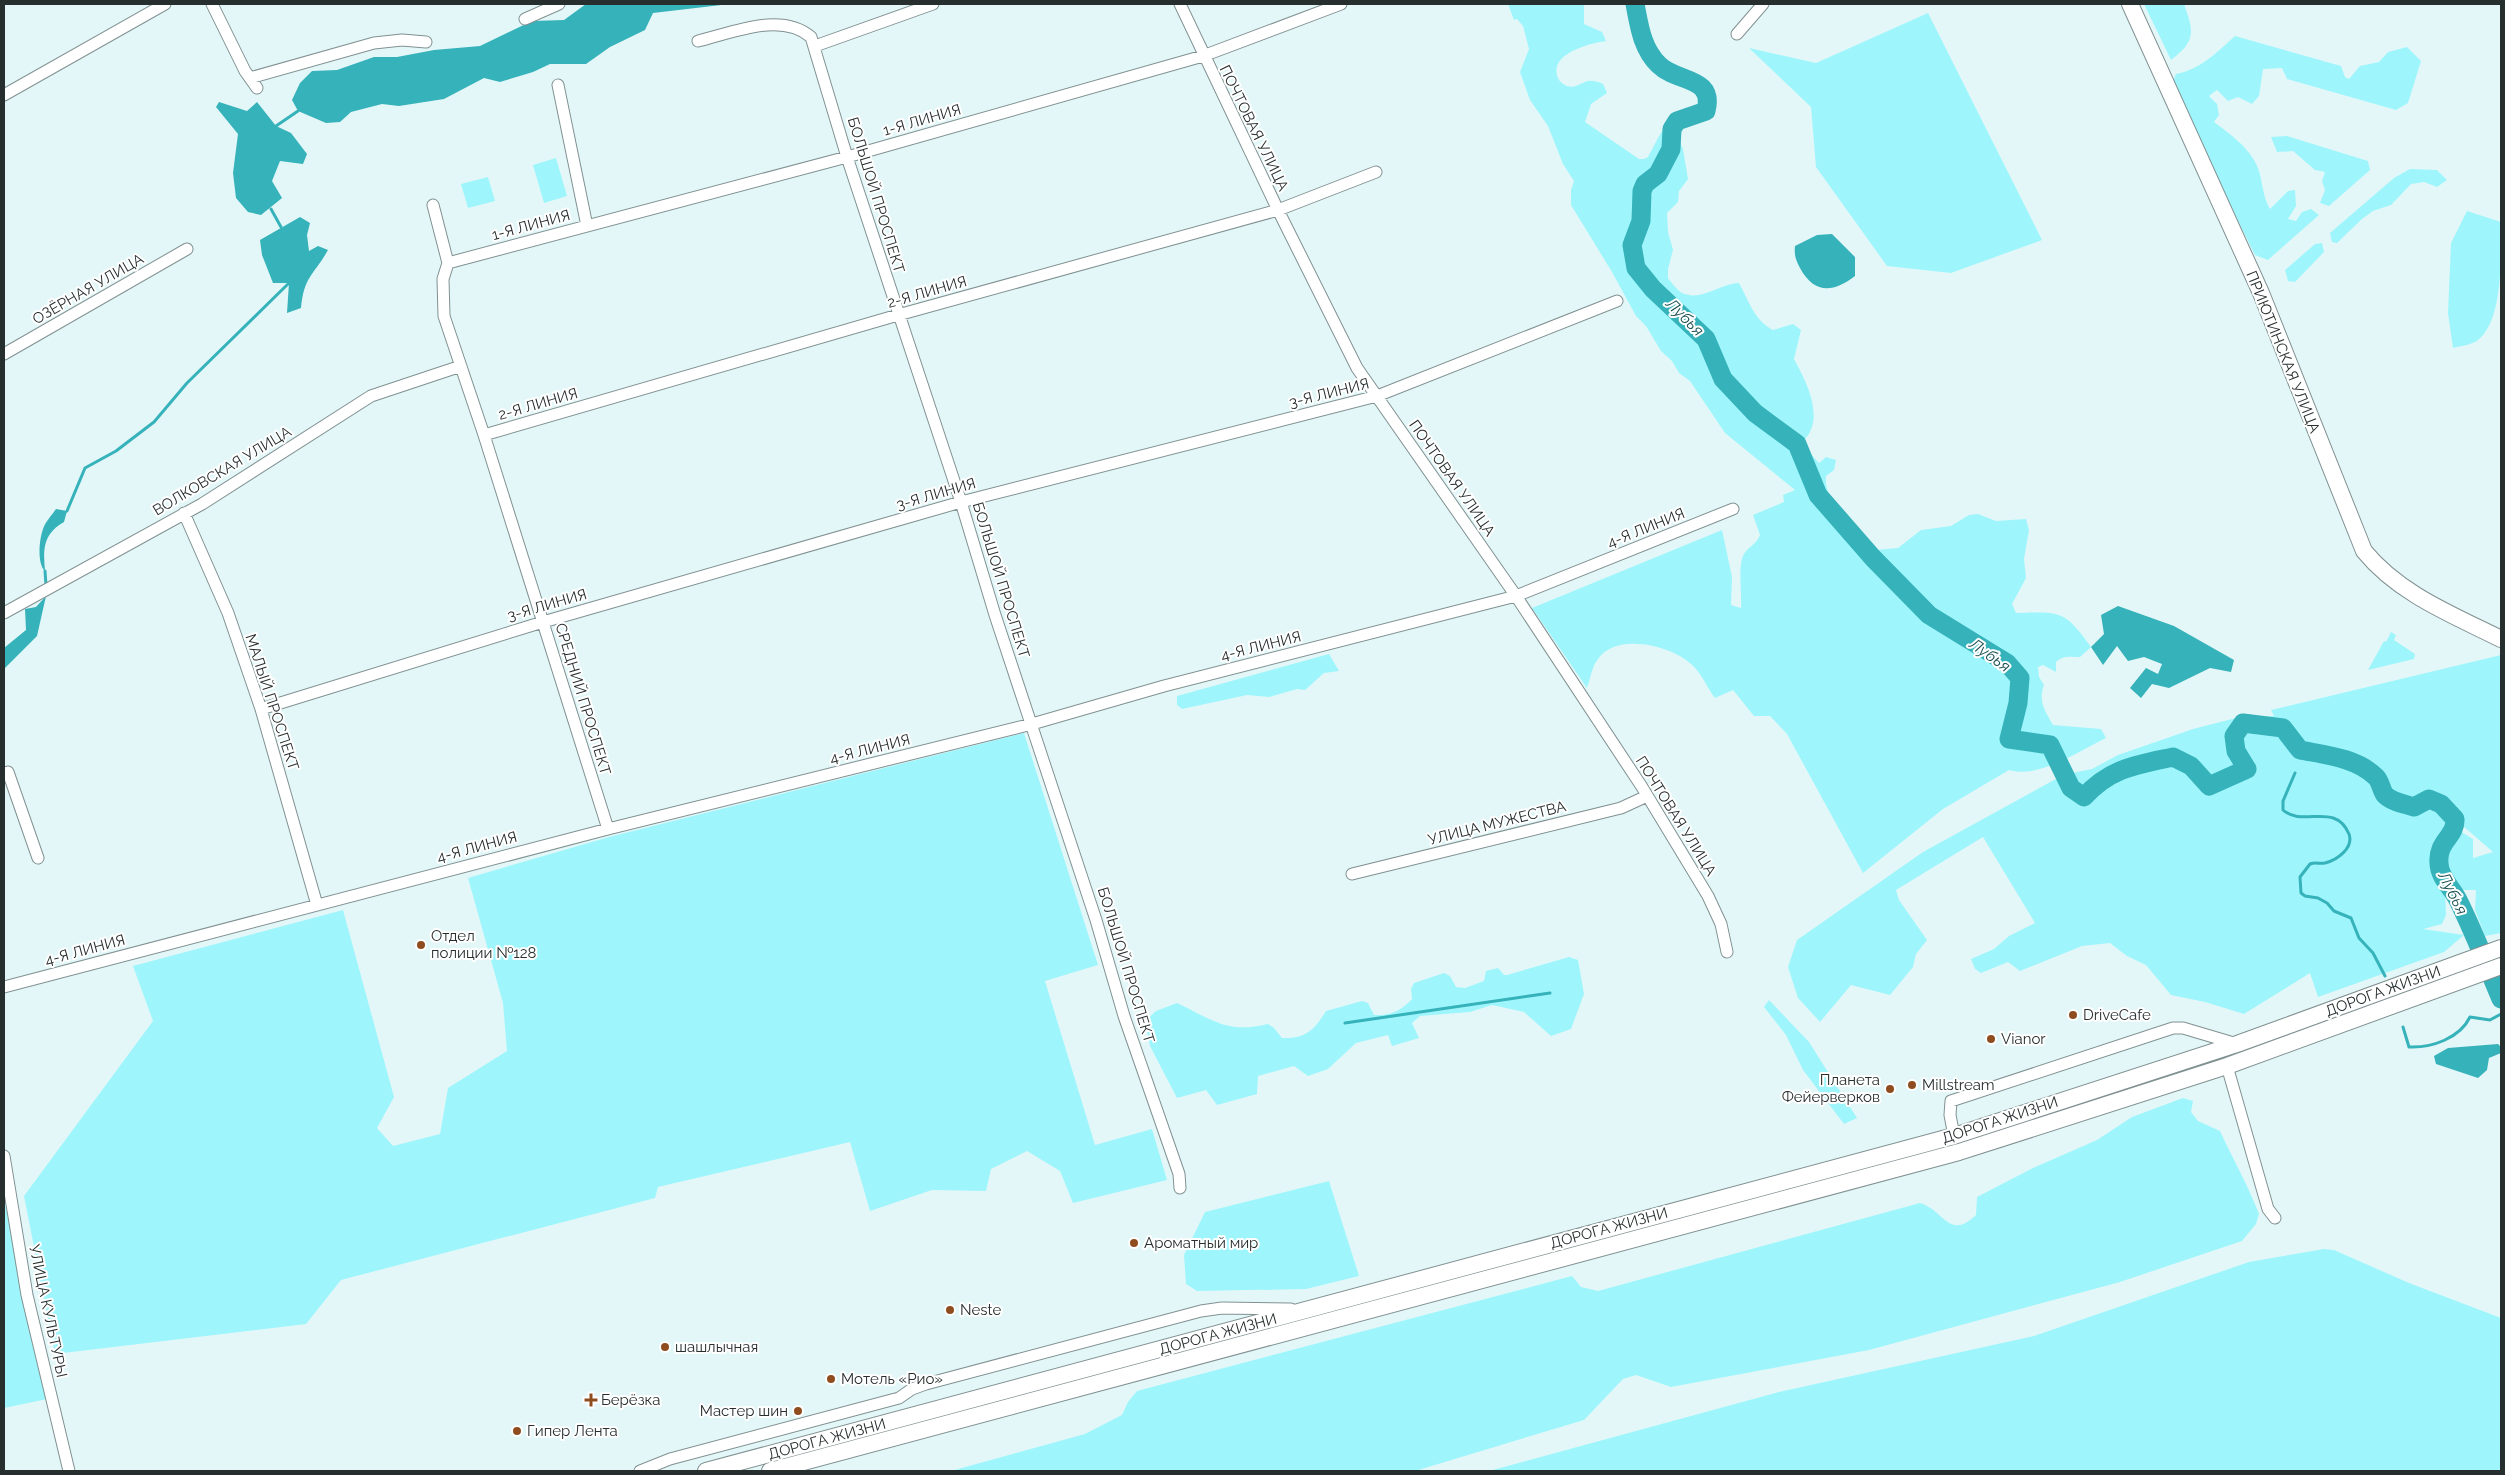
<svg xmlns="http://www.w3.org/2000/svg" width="2505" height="1475" viewBox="0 0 2505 1475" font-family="Raleway,sans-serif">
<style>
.green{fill:#9ef6fc;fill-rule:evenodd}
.water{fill:#36b2ba}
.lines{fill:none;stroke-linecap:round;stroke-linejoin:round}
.stream{stroke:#36b2ba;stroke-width:3}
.river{stroke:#36b2ba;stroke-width:19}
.street-casing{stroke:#819192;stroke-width:13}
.secondary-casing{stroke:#819192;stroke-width:18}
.street{stroke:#fff;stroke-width:11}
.secondary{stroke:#fff;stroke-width:16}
.poi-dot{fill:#8f4c1e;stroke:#fff;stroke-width:2}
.labels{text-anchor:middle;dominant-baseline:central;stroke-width:4;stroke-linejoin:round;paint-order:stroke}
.street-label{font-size:15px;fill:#272e2e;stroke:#fff}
.poi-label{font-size:15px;fill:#272e2e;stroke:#fff;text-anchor:start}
.water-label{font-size:16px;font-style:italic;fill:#1c5053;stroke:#fff}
</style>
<rect width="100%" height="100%" fill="#e4f7f8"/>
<!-- green -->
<path class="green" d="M 1508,4 L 1584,4 L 1584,24 L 1602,32 L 1606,41 C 1591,43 1551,53 1557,75 C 1558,80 1562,84 1567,86 C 1581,90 1583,74 1603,84 L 1607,93 L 1591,104 L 1585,122 L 1639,159 L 1644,159 L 1648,157 C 1658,139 1665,118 1687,114 L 1689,122 L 1680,127 L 1677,136 L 1683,149 L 1688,179 L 1679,191 L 1678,202 L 1667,213 L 1668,232 L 1673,250 L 1668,269 L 1668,278 C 1672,283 1677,290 1682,293 C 1701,302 1721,283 1739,283 C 1749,301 1754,320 1773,330 L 1793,324 L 1801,330 L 1794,359 C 1806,381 1825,417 1805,439 L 1806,449 L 1819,463 L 1826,457 L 1836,460 L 1834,470 L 1826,476 C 1823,505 1859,529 1875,550 L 1898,548 L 1921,530 L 1951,526 L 1969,515 L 1978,514 L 1996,521 L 2026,519 L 2029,530 L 2024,559 L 2026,578 L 2012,604 L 2016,613 C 2060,612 2064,609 2091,647 L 2080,657 C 2070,657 2064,655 2056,662 L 2056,672 L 2043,665 L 2038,667 L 2039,677 L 2044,685 C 2038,701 2045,711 2053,725 L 2101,729 L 2106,738 C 2079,751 2039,779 2009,770 L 1943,809 L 1863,873 L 1787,734 L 1770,716 L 1754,716 L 1733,690 L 1715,698 C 1708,689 1703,677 1696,669 C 1677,646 1617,631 1598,659 C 1592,666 1590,680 1587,688 L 1532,608 L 1722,530 L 1732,577 L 1731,605 L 1741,608 C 1742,595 1738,567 1743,556 C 1747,547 1756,545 1760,535 L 1753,515 L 1784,502 L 1783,495 L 1795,490 L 1725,433 L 1690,381 L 1679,373 L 1672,361 L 1661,351 L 1646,326 L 1636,316 L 1612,272 L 1571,205 L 1571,190 L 1574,181 L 1563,164 L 1548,126 L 1530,100 L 1520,72 L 1529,49 L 1523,26 L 1517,19 L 1514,20 Z
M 2144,4 L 2184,4 C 2194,32 2196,41 2171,60 Z
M 1928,13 L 2042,240 L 1951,273 L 1887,266 L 1816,167 L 1811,107 L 1749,48 L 1816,63 Z
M 2235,36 L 2341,66 L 2345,77 L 2349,79 L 2360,66 L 2379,62 L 2388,52 L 2407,47 L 2421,61 L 2408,103 L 2396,110 L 2287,79 L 2282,68 L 2263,69 L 2259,96 L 2252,104 L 2238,97 L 2228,101 L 2217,90 L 2209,96 L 2217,104 L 2219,115 L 2214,122 C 2230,134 2250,148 2258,168 C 2263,182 2262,195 2270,209 L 2288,191 L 2295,190 L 2296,206 L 2288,219 L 2296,221 L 2302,212 L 2311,209 L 2319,215 L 2268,260 L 2255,255 L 2211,167 L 2173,81 L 2176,74 C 2201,69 2216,53 2235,36 Z
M 2287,136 L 2368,161 L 2370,170 L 2329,206 L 2320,203 L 2325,190 L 2322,181 L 2325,172 L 2315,170 L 2293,151 L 2277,152 L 2271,137 Z
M 556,158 L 567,196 L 544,203 L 533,165 Z
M 2410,169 L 2437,170 L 2447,180 L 2437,187 L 2424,182 L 2411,184 L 2391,205 L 2373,211 L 2362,219 L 2337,243 L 2332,242 L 2330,233 L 2394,178 Z
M 488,177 L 495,201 L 468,208 L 461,184 Z
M 2467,211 L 2501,222 C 2501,252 2504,320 2478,340 C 2472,345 2460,346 2453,348 L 2448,313 L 2451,243 Z
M 2322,243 L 2324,252 L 2295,282 L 2288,281 L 2285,270 L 2315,244 Z
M 2391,632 L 2396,635 L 2394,640 L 2415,654 L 2414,659 L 2368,670 L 2384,641 L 2386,642 Z
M 1329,654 L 1339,671 L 1324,673 L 1305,690 L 1297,689 L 1269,697 L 1247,695 L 1182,709 L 1177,705 L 1177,696 Z
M 2501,655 L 2501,933 L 2485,936 L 2475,910 L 2476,890 L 2445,890 L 2446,915 L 2442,924 L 2423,929 L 2464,935 L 2444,952 L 2318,997 L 2310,973 L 2244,1014 L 2205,1002 L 2171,995 L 2146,965 L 2127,956 L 2110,943 L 2082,946 L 2020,971 L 2008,962 L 1981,973 L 1975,969 L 1971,959 L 1994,949 L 2009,936 L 2035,923 L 1983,837 L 1896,890 L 1899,900 L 1927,940 L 1916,954 L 1913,967 L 1890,995 L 1851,985 L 1820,1022 L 1798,998 L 1788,967 L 1797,940 L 1923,852 L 2054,780 L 2072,773 L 2092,769 L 2118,755 L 2193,729 L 2232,719 L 2274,716 L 2271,710 ZM 2456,820 L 2493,852 L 2473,858 L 2473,839 L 2460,831 Z
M 1024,733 L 1098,965 L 1045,981 L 1095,1145 L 1152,1129 L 1167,1180 L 1073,1203 L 1060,1171 L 1027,1151 L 991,1169 L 986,1191 L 932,1190 L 870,1211 L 850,1142 L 658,1187 L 655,1198 L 341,1280 L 306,1324 L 55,1354 L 24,1196 L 153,1021 L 133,966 L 343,910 L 394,1097 L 377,1128 L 393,1146 L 440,1134 L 448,1088 L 507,1051 L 503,1003 L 468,878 L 609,837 Z
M 1569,957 L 1578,960 L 1584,994 L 1571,1029 L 1551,1036 L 1524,1012 L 1492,1005 L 1470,1012 L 1420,1016 L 1412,1023 L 1419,1038 L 1392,1046 L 1388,1035 L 1356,1043 L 1328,1069 L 1308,1076 L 1294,1066 L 1258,1076 L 1257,1094 L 1217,1105 L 1206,1090 L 1177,1098 L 1150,1046 L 1145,1021 L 1156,1011 L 1177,1003 C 1213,1020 1227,1034 1268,1024 L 1274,1028 L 1282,1038 C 1306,1039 1314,1030 1326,1011 L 1362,1001 L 1368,1003 L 1374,1015 C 1389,1016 1401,1011 1412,999 L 1411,989 L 1414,983 L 1444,973 L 1450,976 L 1456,987 L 1465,988 L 1484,981 L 1486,971 L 1498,968 L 1504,975 L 1507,975 Z
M 1769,1000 L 1809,1042 L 1857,1118 L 1844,1124 L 1803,1070 L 1786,1035 L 1764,1007 Z
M 2183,1098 L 2193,1101 L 2191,1112 L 2198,1121 L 2220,1131 C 2233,1159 2248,1185 2259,1214 L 2256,1224 L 2242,1241 L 2120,1282 L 1869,1350 L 1671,1387 L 1636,1375 L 1623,1379 L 1584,1420 L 1415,1471 L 951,1471 L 1085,1434 L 1122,1415 L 1128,1402 L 1137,1391 L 1572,1276 L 1581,1287 L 1598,1291 L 1920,1203 C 1944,1210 1949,1241 1976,1215 L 1977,1197 L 2033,1168 L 2097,1140 L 2132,1117 Z
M 1329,1181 L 1359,1276 L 1306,1289 L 1197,1291 L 1186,1284 L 1184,1255 L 1205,1212 Z
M 4,1198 L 36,1360 L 47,1399 L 4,1408 Z
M 2324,1249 L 2334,1250 L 2409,1283 L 2501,1318 L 2501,1471 L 1489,1471 L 1779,1392 L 2034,1336 L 2249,1262 Z"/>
<!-- water -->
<path class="water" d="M 586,4 L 730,4 L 653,13 L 645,30 L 610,47 L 586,64 L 550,64 L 533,72 L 500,82 L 484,78 L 444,99 L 399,106 L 382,104 L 351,112 L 340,122 L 326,123 L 298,111 L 292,100 L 300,83 L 312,71 L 337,70 L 374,57 L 397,57 L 434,50 L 480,46 L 532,21 L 564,20 Z
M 219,102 L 247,111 L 257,102 L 276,126 L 291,133 L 307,154 L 303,164 L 280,161 L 272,181 L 282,198 L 261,215 L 248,212 L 236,198 L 233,173 L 238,134 L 216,107 Z
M 300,217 L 310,223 L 307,235 L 309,251 L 318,246 L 328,250 C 314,275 304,276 301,308 L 287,313 L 289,283 L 273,283 L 262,255 L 260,240 Z
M 1832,234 L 1855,257 L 1855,276 C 1833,293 1814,294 1800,268 C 1796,260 1794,256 1795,246 L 1817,235 Z
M 56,509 L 67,511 L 64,522 C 43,534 43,549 45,571 C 37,564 39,540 43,529 C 45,522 52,515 56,509 Z
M 46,596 L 37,636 L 4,669 L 4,648 L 26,630 L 25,609 L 36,607 Z
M 2118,606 L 2174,626 L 2234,660 L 2231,672 L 2210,668 L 2169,688 L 2152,684 L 2141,698 L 2130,688 L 2146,668 L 2158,674 L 2162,664 L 2144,657 L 2128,661 L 2117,646 L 2103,665 L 2091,647 L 2104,634 L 2101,615 Z
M 2498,1044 L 2501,1047 L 2501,1053 L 2489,1058 L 2487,1070 L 2478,1078 L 2436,1064 L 2434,1056 L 2448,1048 Z"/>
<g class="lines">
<!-- stream -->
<path class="stream" d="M 276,126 L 298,111
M 271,209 L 281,227
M 67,511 L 85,468 L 116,451 L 154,422 L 187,383 L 289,283
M 45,571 L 46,585
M 2295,773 L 2283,801 L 2283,810 C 2303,828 2335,801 2349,834 C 2354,848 2337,860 2325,863 C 2319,864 2315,862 2310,864 L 2300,877 L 2301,893 L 2305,896 L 2318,898 L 2327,903 L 2334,911 L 2351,918 L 2359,938 L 2373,953 L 2385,976
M 1345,1023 L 1550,993
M 2403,1027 L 2409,1047 C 2432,1048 2460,1038 2470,1017 L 2490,1020 L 2501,1014"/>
<!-- river -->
<path class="river" d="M 1635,4 C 1639,25 1642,49 1659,65 C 1677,83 1715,76 1706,111 L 1677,121 L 1672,129 L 1671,149 L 1658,174 L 1645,184 L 1642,191 L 1641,221 L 1632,245 L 1636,268 L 1653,289 L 1706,339 L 1723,379 L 1755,413 L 1797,444 L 1818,495 L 1873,558 L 1929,615 L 2007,663 L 2020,678 L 2018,703 L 2009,739 L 2050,745 L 2071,788 L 2084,797 C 2110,768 2136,765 2173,757 L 2191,766 L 2209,786 L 2247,769 L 2236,751 L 2234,736 L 2243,723 L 2283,728 L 2300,750 C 2326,755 2357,758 2376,777 C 2381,782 2381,790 2385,795 C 2392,802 2405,804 2414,807 L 2429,799 L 2441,804 L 2455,819 C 2456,837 2437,841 2439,863 C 2439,877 2452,888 2458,900 C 2474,932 2487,966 2501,999"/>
<!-- street casing -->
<g class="street-casing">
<path id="street" d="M 212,4 L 245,71 L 257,88
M 1180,4 L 1278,210 L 1357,368 L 1516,596 L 1642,787 L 1708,896 L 1721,924 L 1727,952
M 525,19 L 559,4
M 1737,34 L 1763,4
M 698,41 C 732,33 781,11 811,37 L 847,157 L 961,502 L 995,615 L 1096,920 L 1124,1016 L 1179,1174 L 1180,1188
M 815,46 L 933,4
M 250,78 L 374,43 L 402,40 L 426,42
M 558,85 L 587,226
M 4,95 L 165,4
M 433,205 L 448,263
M 448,263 L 847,157 L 1203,56 L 1341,4
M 448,263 L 443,279 L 444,316 L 484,435 L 608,829
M 4,354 L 187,249
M 484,435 L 898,315 L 1278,210 L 1376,172
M 184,513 L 228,613 L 261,709 L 317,905
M 4,613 L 202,504 L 371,396 L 461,366
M 261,709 L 543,622 L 961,502 L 1377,396 L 1617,301
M 4,773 L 8,772 L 38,858
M 1352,874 L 1621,808 L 1647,796
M 4,987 L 608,829 L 1032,724 L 1164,686 L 1516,596 L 1733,509
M 2227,1066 L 2268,1209 L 2275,1218
M 1954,1136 L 1950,1115 L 1951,1101 L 2173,1028 L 2183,1028 L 2237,1044
M 4,1156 L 27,1295 L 69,1471
M 640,1471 L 670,1459 L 899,1398 L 912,1389 L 926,1384 L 1201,1311 L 1222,1308 L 1291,1309"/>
</g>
<!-- secondary casing -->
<g class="secondary-casing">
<path id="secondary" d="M 2130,4 L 2261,293 L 2364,551 C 2399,594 2453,615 2501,639
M 706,1471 L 1954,1136 L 2237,1044 L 2501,948
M 770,1471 L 1959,1152 L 2227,1066 L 2501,966"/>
</g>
<!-- street -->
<use href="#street" class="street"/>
<!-- secondary -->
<use href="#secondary" class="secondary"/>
</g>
<!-- markers -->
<g class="poi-dot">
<circle cx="421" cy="945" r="5"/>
<circle cx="2073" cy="1015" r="5"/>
<circle cx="1991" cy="1039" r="5"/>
<circle cx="1912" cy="1085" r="5"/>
<circle cx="1890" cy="1089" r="5"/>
<circle cx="1134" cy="1243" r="5"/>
<circle cx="950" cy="1310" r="5"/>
<circle cx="665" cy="1347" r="5"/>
<circle cx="831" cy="1379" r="5"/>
<path d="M588.5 1392.5h5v5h5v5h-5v5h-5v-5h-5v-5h5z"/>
<circle cx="798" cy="1411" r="5"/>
<circle cx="517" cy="1431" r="5"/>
</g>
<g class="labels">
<!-- street labels -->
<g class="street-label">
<text transform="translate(922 120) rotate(-16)">1-Я ЛИНИЯ</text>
<text transform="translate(1254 128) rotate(64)">ПОЧТОВАЯ УЛИЦА</text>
<text transform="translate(876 195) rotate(73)">БОЛЬШОЙ ПРОСПЕКТ</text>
<text transform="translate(531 225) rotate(-15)">1-Я ЛИНИЯ</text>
<text transform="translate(88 289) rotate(-30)">ОЗЁРНАЯ УЛИЦА</text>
<text transform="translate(927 292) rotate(-16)">2-Я ЛИНИЯ</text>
<text transform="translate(2283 352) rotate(68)">ПРИЮТИНСКАЯ УЛИЦА</text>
<text transform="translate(1329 393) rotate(-14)">3-Я ЛИНИЯ</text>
<text transform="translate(538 404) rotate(-16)">2-Я ЛИНИЯ</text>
<text transform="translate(222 471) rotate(-31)">ВОЛКОВСКАЯ УЛИЦА</text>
<text transform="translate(1452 478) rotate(55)">ПОЧТОВАЯ УЛИЦА</text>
<text transform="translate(936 494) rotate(-16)">3-Я ЛИНИЯ</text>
<text transform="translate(1646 528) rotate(-22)">4-Я ЛИНИЯ</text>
<text transform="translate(1001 580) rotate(73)">БОЛЬШОЙ ПРОСПЕКТ</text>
<text transform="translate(547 605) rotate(-16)">3-Я ЛИНИЯ</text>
<text transform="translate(1261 646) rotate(-14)">4-Я ЛИНИЯ</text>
<text transform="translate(583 699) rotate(73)">СРЕДНИЙ ПРОСПЕКТ</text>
<text transform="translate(272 702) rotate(72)">МАЛЫЙ ПРОСПЕКТ</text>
<text transform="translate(870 749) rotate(-14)">4-Я ЛИНИЯ</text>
<text transform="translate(1676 816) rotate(58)">ПОЧТОВАЯ УЛИЦА</text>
<text transform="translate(1497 823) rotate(-14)">УЛИЦА МУЖЕСТВА</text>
<text transform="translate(477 847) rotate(-15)">4-Я ЛИНИЯ</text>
<text transform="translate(85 950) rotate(-15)">4-Я ЛИНИЯ</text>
<text transform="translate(1126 965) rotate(73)">БОЛЬШОЙ ПРОСПЕКТ</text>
<text transform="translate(2383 991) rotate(-20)">ДОРОГА ЖИЗНИ</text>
<text transform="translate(2000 1120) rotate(-18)">ДОРОГА ЖИЗНИ</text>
<text transform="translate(1609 1228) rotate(-15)">ДОРОГА ЖИЗНИ</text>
<text transform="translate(48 1311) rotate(78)">УЛИЦА КУЛЬТУРЫ</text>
<text transform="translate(1218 1334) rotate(-15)">ДОРОГА ЖИЗНИ</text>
<text transform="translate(827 1439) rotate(-15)">ДОРОГА ЖИЗНИ</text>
</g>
<!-- poi labels -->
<g class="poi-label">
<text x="431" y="936">Отдел<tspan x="431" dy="17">полиции №128</tspan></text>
<text x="2083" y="1015">DriveCafe</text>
<text x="2001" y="1039">Vianor</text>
<text x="1880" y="1080" text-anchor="end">Планета<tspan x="1880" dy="17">Фейерверков</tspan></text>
<text x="1922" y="1085">Millstream</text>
<text x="1144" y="1243">Ароматный мир</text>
<text x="960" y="1310">Neste</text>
<text x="675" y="1347">шашлычная</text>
<text x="841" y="1379">Мотель «Рио»</text>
<text x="601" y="1400">Берёзка</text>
<text x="788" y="1411" text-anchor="end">Мастер шин</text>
<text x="527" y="1431">Гипер Лента</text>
</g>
<!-- water labels -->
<g class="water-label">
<text transform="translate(1685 317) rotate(45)">Лубья</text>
<text transform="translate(1990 655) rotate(35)">Лубья</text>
<text transform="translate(2453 893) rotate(63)">Лубья</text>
</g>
</g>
<!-- border -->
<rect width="2505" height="1475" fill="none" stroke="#272e2e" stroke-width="10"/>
</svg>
